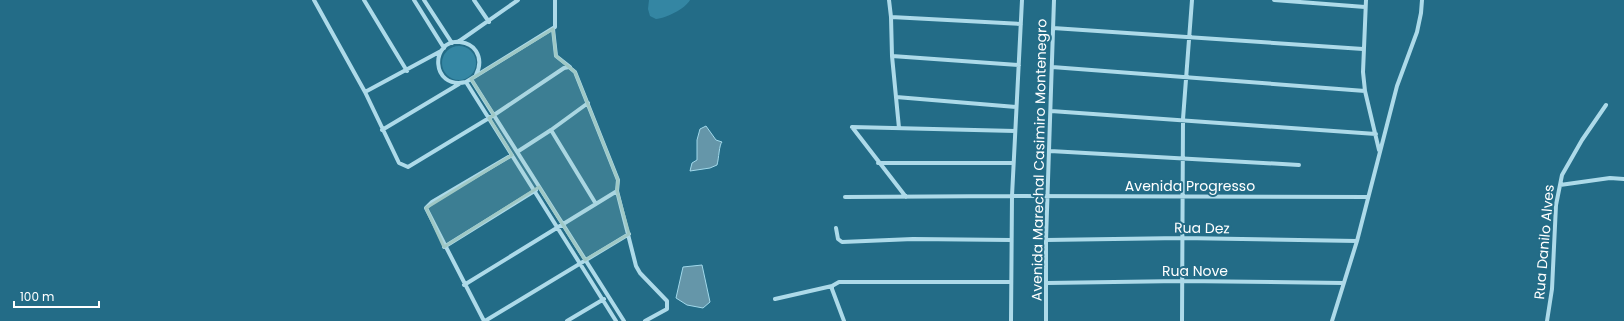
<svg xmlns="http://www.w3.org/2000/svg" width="1624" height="321" viewBox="0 0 1624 321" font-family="Poppins,sans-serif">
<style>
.green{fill:#3486a3}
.water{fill:#6596a9;stroke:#a1d9eb}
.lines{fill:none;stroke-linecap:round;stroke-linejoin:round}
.minor{stroke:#addae9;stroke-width:4}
.marked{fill:#9fc8c5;fill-opacity:0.2;stroke:#9fc8c5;stroke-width:3;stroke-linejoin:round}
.labels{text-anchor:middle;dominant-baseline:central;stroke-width:4;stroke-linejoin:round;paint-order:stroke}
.street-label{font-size:14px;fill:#fff;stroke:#236c87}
</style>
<rect width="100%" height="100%" fill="#236c87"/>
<!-- green -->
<path class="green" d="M 649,0 L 690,0 C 685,9 666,18 656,19 L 650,16 L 648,9 Z
M442 63a17 17 0 1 1 34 0a17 17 0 1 1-34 0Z"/>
<!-- water -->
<path class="water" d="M 706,126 L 716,140 L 722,142 C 719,145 719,158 717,165 L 710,168 L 690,171 L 692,163 L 697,160 L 697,140 L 700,129 Z
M 702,265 L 710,302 L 703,308 L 687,305 L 676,298 L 683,267 Z"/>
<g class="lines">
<!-- minor -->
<path class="minor" d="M 314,0 L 365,92 L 399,163 L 408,167 L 494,115 L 564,68 L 569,67 L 575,72 L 618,180 L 617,191 L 636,266 L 640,273 L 667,301 L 667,309 L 645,321
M 364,0 L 407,71
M 414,0 L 444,48
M 424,0 L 452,43
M 474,0 L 489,22
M 889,0 L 891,17 L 892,56 L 899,128
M 1022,0 L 1012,196 L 1368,197
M 1274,0 L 1365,7
M 1366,0 L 1363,72 L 1365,91 L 1379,150
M 891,17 L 1021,24
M 1053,28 L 1363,49
M 553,29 L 556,56 L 570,67
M 458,42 L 518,0
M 892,56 L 1019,65
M 1052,67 L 1365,91
M 476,75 C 480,67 481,59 476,51 C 473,46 467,43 460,42 C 430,39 430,90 466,82 L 555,27 L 555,0
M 471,79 L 624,321
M 466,82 L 616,321
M 365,92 L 441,51
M 896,97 L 1016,107
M 1051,111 L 1376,134
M 852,127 L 1015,131
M 852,127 L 906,197
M 382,130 L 459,84
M 551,130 L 596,204
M 1050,151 L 1299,165
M 517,152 L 551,130 L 588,103
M 878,163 L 1013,163
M 1560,185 L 1610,178 L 1624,179
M 845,197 L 1012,196 L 1011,321
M 836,228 L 838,239 L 842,242 L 913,239 L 1011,240
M 1046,240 L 1182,238 L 1357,241
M 444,247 L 536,190
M 1047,283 L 1181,281 L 1343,283
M 464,285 L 617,191
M 775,299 L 832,286
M 484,321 L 426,208 L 432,202 L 512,155
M 485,321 L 629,234
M 567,321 L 604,299
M 844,321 L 832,289 L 832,286 L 839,282 L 1011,282
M 1046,321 L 1046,240 L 1054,0
M 1182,321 L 1183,119 L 1192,0
M 1332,321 L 1357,241 L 1397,86 L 1417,32 L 1421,13 L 1422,0
M 1547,321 L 1552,289 L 1556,205 L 1562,175 L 1582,140 L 1606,105"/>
</g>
<!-- marked area -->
<path class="marked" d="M 553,29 L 556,56 L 575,72 L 618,180 L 617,191 L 629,234 L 585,260 L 539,187 L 444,247 L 426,208 L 512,155 L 489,118 L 494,115 L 471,79 Z"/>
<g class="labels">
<!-- street labels -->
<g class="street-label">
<text transform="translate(1039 160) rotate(-89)">Avenida Marechal Casimiro Montenegro</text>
<text x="1190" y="186">Avenida Progresso</text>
<text transform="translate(1202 228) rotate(1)">Rua Dez</text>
<text transform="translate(1544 242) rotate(-85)">Rua Danilo Alves</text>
<text x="1195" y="271">Rua Nove</text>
</g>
</g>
<!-- scale -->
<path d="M14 301v6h85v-6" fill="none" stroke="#ffffff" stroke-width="2"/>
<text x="20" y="301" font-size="12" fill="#ffffff" stroke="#236c87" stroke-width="3" paint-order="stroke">100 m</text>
</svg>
